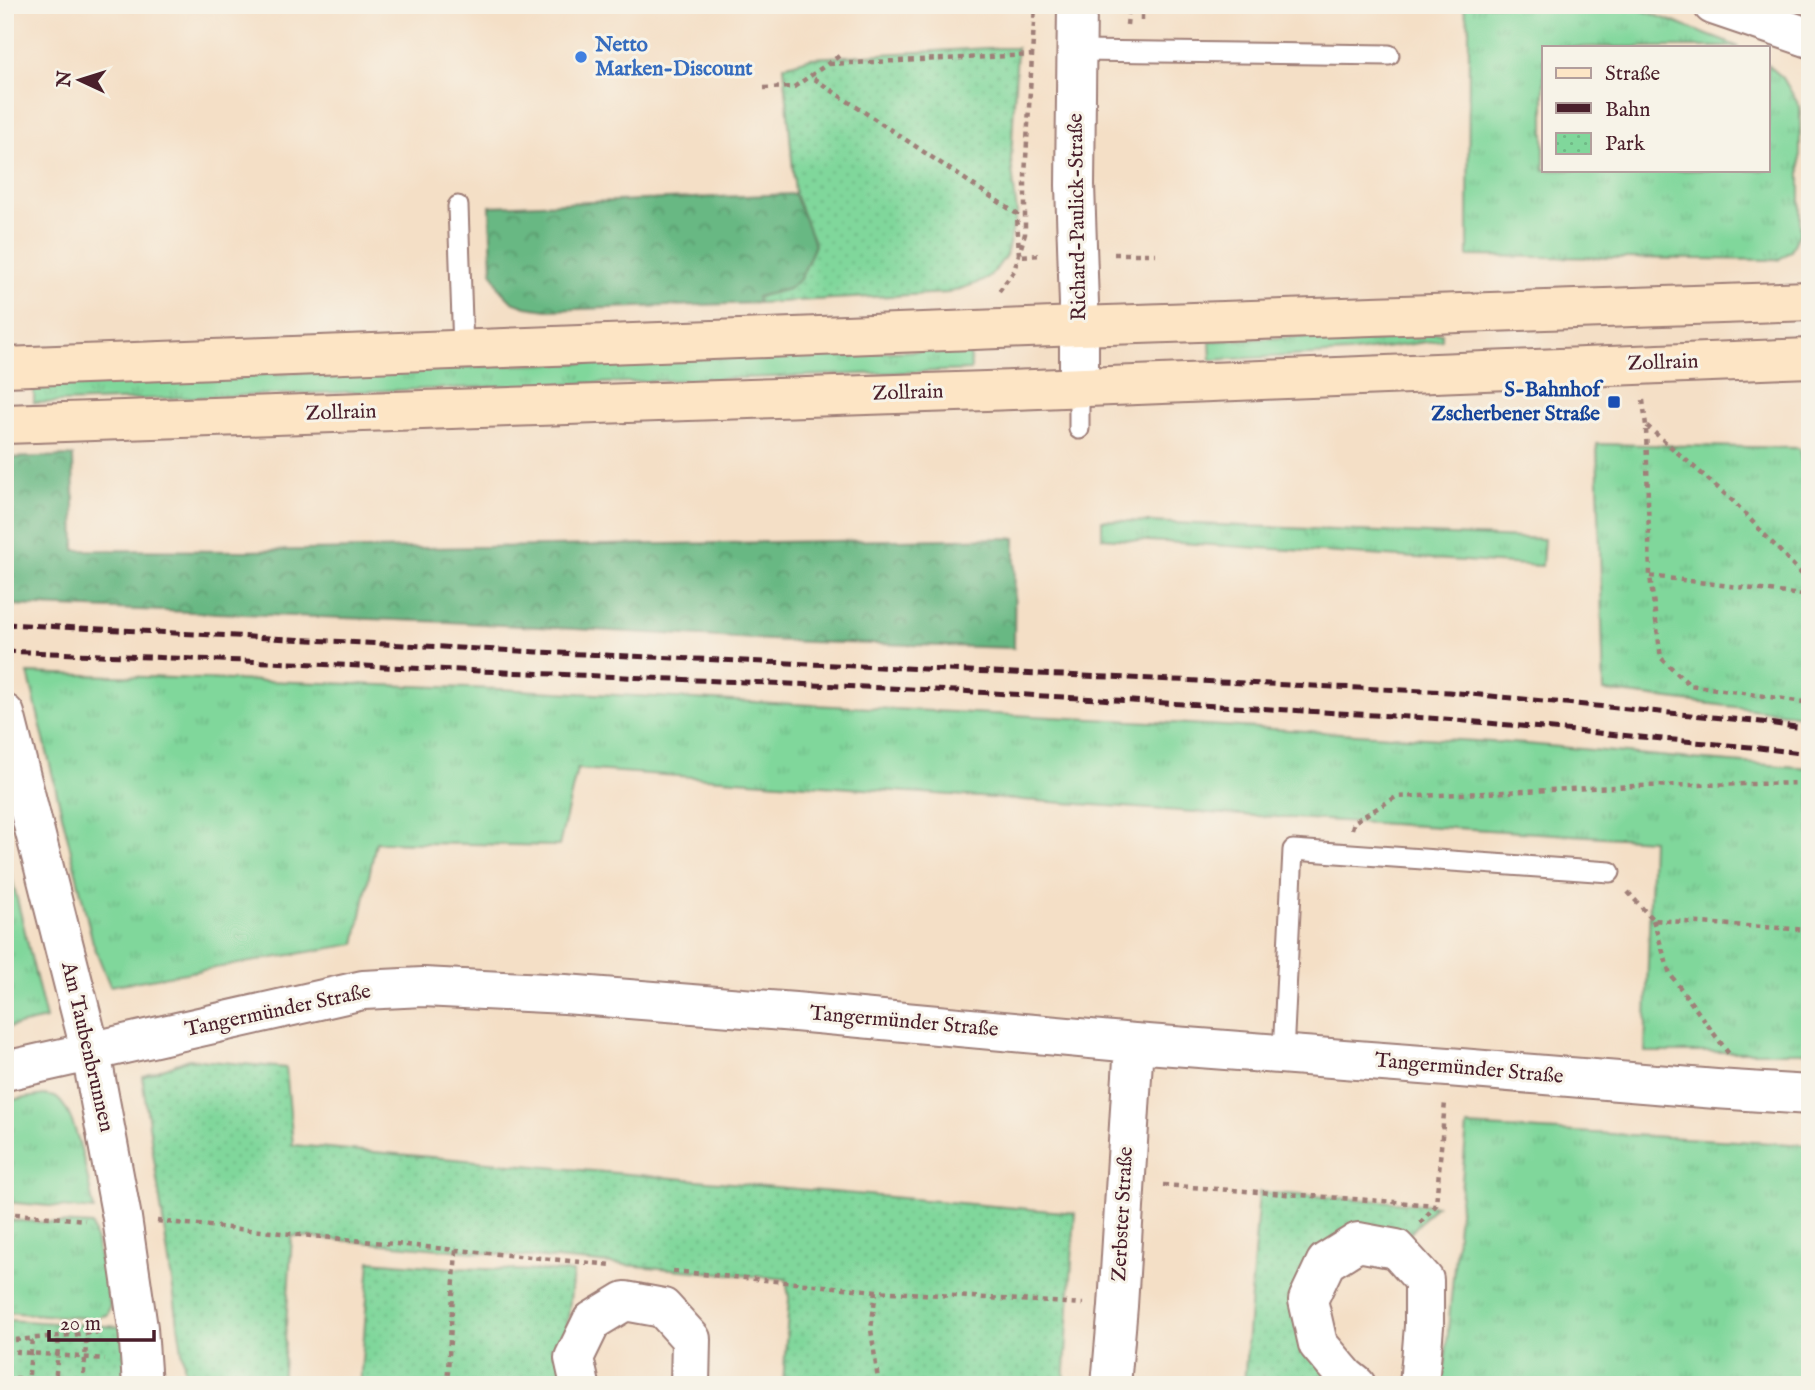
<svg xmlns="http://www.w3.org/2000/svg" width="1815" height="1390" viewBox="0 0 1815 1390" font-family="'IM FELL English',serif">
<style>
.grass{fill:url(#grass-tufts);stroke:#657b63;stroke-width:2}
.forest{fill:url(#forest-crowns);stroke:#596c57;stroke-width:2}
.park{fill:url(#park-dots);stroke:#657b63;stroke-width:2}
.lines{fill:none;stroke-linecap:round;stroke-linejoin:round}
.service-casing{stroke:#9f7f78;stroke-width:23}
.minor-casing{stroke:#9f7f78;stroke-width:42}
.tertiary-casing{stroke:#9f7f78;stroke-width:42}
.secondary-casing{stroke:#9f7f78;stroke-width:42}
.path{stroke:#9f7f78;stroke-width:4.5;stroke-dasharray:5 5;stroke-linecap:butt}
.service{stroke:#fff;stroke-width:19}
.minor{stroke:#fff;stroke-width:38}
.tertiary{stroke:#fff;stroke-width:38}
.secondary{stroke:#fde5c5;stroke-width:38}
.rail{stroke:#4a1f2b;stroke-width:5;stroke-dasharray:10 5;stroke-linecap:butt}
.shop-dot{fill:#3f7fe0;stroke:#f7f3e8;stroke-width:2.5}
.transit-dot{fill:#1a4fb4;stroke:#f7f3e8;stroke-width:2.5}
.labels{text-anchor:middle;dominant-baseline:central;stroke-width:6;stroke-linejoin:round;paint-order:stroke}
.shop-label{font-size:21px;font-weight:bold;fill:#366cbe;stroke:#f7f3e8;text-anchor:start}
.street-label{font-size:21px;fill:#4a1f2b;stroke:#f7f3e8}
.transit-label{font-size:21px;font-weight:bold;fill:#164399;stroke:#f7f3e8;text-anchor:end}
</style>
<defs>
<pattern id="grass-tufts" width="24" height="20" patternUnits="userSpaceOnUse" patternTransform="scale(1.75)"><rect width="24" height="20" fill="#80d79b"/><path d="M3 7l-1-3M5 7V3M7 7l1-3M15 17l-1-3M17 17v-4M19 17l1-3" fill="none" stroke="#70b886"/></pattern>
<pattern id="forest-crowns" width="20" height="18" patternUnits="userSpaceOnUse" patternTransform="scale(1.75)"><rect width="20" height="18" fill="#68b883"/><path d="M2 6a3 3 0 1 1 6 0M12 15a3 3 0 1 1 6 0" fill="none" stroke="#58956b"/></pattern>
<pattern id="park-dots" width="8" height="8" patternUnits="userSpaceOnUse" patternTransform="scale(1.75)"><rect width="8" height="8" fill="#80d79b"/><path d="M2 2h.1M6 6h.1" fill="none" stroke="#70b886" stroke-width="1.8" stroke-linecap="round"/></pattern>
</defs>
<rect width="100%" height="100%" fill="#f7f3e8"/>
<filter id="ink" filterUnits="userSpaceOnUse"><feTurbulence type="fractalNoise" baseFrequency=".0143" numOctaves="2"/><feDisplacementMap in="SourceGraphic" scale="14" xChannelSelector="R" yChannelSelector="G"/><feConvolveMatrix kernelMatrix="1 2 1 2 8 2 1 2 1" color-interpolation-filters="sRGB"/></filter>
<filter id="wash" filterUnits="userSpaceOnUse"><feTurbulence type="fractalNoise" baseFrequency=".00686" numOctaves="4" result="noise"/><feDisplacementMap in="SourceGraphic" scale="28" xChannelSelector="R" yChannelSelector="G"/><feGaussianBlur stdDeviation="1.57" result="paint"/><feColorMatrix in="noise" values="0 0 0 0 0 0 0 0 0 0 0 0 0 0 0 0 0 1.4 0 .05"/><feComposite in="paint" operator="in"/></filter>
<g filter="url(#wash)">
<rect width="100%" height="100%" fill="#f4dfc6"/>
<!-- grass -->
<path class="grass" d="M 1463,5 L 1629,5 L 1739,47 L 1544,47 L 1544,170 L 1768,170 L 1768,65 L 1783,78 L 1800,107 L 1800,232 L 1791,251 L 1778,260 L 1468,256 L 1469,27 Z
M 1442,333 L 1442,340 L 1348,353 L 1211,360 L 1210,341 L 1342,335 Z
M 970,349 L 971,370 L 34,403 L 34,382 Z
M 1597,444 L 1799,448 L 1810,510 L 1810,716 L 1604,691 Z
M 1102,520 L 1544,539 L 1542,566 L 1102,538 Z
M 28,673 L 498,689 L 1171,723 L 1526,744 L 1692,759 L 1810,768 L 1810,1052 L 1645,1052 L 1652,840 L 1208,813 L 577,769 L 559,846 L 376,842 L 355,944 L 110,986 L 93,943 Z
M 5,849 L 46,1019 L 5,1028 Z
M 44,1095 C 48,1096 52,1096 55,1097 C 77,1109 89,1186 94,1210 L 5,1202 L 5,1101 Z
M 1467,1126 L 1810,1145 L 1810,1385 L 1443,1385 Z
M 5,1220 L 92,1225 L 110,1305 L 107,1315 L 101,1316 L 98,1319 L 5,1312 Z"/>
<!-- forest -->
<path class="forest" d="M 795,194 L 815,245 L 801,278 L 789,289 L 758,297 L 758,303 L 547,310 L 526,307 L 512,302 L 501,291 L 492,272 L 490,206 Z
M 73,456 L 75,550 L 245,551 L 1015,538 L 1014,648 L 808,642 L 448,622 L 12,605 L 5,579 L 5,458 Z"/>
<!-- park -->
<path class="park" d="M 988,48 L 1017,48 L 1011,160 L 1017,214 L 1006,255 L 994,272 L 983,281 L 948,293 L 758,303 L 757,297 L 789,289 L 801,278 L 815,245 L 795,194 L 784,66 L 811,58 Z
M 189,1059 L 286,1068 L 293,1145 L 1075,1213 L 1064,1385 L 783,1385 L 789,1298 L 786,1279 L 292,1236 L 282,1385 L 187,1385 L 142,1077 Z
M 1259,1192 L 1436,1205 L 1396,1249 L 1358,1242 L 1308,1300 L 1356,1385 L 1244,1385 Z
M 370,1261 L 454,1268 L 573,1272 L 561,1385 L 360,1385 Z
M 5,1320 L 138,1328 L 142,1385 L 5,1385 Z"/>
</g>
<g filter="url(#ink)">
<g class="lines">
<!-- service casing -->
<g class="service-casing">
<path id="service" d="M 1078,51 L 1389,55
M 458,206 L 463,349
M 1079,387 L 1079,429
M 1283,1054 L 1293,850 L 1610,872"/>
</g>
<!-- minor casing -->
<g class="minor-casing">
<path id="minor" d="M 1713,5 L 1810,38
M 5,714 L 91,1053 L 122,1218 L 138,1328 L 142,1385
M 5,1071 L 363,990 L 423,987 L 565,994 L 795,1012 L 1134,1043 L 1448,1067 L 1716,1089 L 1810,1095
M 580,1385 L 574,1358 L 592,1321 L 625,1301 L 663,1308 L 691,1339 L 690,1385
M 1111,1385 L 1118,1306 L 1134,1043
M 1356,1385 L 1346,1377 L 1318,1344 L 1308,1300 L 1326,1262 L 1358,1242 L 1396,1249 L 1424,1280 L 1424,1326 L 1419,1385"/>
</g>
<!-- tertiary casing -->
<g class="tertiary-casing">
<path id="tertiary" d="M 1077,5 L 1075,185 L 1079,304 L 1079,387"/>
</g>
<!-- secondary casing -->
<g class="secondary-casing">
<path id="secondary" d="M 5,367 L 1079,326 L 1810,301
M 5,424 L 986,391 L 1810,358"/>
</g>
<!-- path -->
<path class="path" d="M 1142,5 L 1142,24
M 1127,25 L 1129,5
M 839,56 L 810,76 L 1017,214 L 1019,256 L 1042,255
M 829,64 L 1033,55
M 764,88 L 794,87 L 810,76
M 1114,254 L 1156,254
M 999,291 L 1014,271 L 1025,234 L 1025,176 L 1035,5
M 1643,400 L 1646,426 L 1650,576 L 1661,658 L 1690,685 L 1810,703
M 1647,426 L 1733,501 L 1810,583
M 1650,576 L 1810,596
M 1352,829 L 1354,822 L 1396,797 L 1635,786 L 1810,783
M 1628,892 L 1653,920 L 1810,930
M 1653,920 L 1670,974 L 1729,1054
M 1163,1185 L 1436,1205
M 5,1213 L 85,1220
M 157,1221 L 612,1265
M 1420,1223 L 1436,1205 L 1445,1102
M 673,1271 L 876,1291 L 1083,1304
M 876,1291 L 871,1329 L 878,1380 L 881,1385
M 5,1341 L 102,1332
M 5,1351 L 105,1359
M 5,1377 L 96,1385
M 83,1384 L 87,1333
M 28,1385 L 32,1338
M 55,1385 L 59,1336
M 447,1385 L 456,1250"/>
<!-- service -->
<use href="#service" class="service"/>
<!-- minor -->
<use href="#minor" class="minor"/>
<!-- tertiary -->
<use href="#tertiary" class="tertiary"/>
<!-- secondary -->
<use href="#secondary" class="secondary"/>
<!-- rail -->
<path class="rail" d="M 5,624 L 537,652 L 1449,692 L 1754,721 L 1810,729
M 5,651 L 958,691 L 1444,719 L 1750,747 L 1810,754"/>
</g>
</g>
<!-- markers -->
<circle class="shop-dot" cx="581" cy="57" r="7"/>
<rect class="transit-dot" x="1607" y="395" width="14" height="14" rx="3.5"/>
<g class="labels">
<!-- shop labels -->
<g class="shop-label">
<text x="595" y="45">Netto<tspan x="595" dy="24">Marken-Discount</tspan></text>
</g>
<!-- street labels -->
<g class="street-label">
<text transform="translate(1078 217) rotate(-91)">Richard-Paulick-Straße</text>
<text transform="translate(1663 363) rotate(-2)">Zollrain</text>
<text transform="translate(908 393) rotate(-2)">Zollrain</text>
<text transform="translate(341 413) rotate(-2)">Zollrain</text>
<text transform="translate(278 1011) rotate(-12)">Tangermünder Straße</text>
<text transform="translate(904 1022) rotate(5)">Tangermünder Straße</text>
<text transform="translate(87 1047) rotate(77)">Am Taubenbrunnen</text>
<text transform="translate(1469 1069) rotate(5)">Tangermünder Straße</text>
<text transform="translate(1123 1214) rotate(-87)">Zerbster Straße</text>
</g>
<!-- transit labels -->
<g class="transit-label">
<text x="1600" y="390">S-Bahnhof<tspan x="1600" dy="24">Zscherbener Straße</tspan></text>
</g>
</g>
<!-- margin -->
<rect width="1815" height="1390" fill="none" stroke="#f7f3e8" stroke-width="28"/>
<!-- legend -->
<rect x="1542" y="46" width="228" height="126" fill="#f7f3e8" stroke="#b29e9c" stroke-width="2"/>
<rect x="1556" y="68" width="35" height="10" fill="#fde5c5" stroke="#b29e9c" stroke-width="2"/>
<text x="1605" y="80" font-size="21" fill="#4a1f2b">Straße</text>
<rect x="1556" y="103" width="35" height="10" fill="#4a1f2b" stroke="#b29e9c" stroke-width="2"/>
<text x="1605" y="116" font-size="21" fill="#4a1f2b">Bahn</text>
<rect x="1556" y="133" width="35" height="21" fill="url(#park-dots)" stroke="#b29e9c" stroke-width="2"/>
<text x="1605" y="150" font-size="21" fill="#4a1f2b">Park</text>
<!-- north arrow -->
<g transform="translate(80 80) rotate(274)" stroke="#f7f3e8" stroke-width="5" paint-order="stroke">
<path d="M0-5L12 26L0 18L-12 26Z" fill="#4a1f2b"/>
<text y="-10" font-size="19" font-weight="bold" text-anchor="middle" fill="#4a1f2b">N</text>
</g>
<!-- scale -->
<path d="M49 1330v10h105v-10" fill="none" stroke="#4a1f2b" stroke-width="3.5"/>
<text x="60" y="1330" font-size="21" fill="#4a1f2b" stroke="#f7f3e8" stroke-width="5" paint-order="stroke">20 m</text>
</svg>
